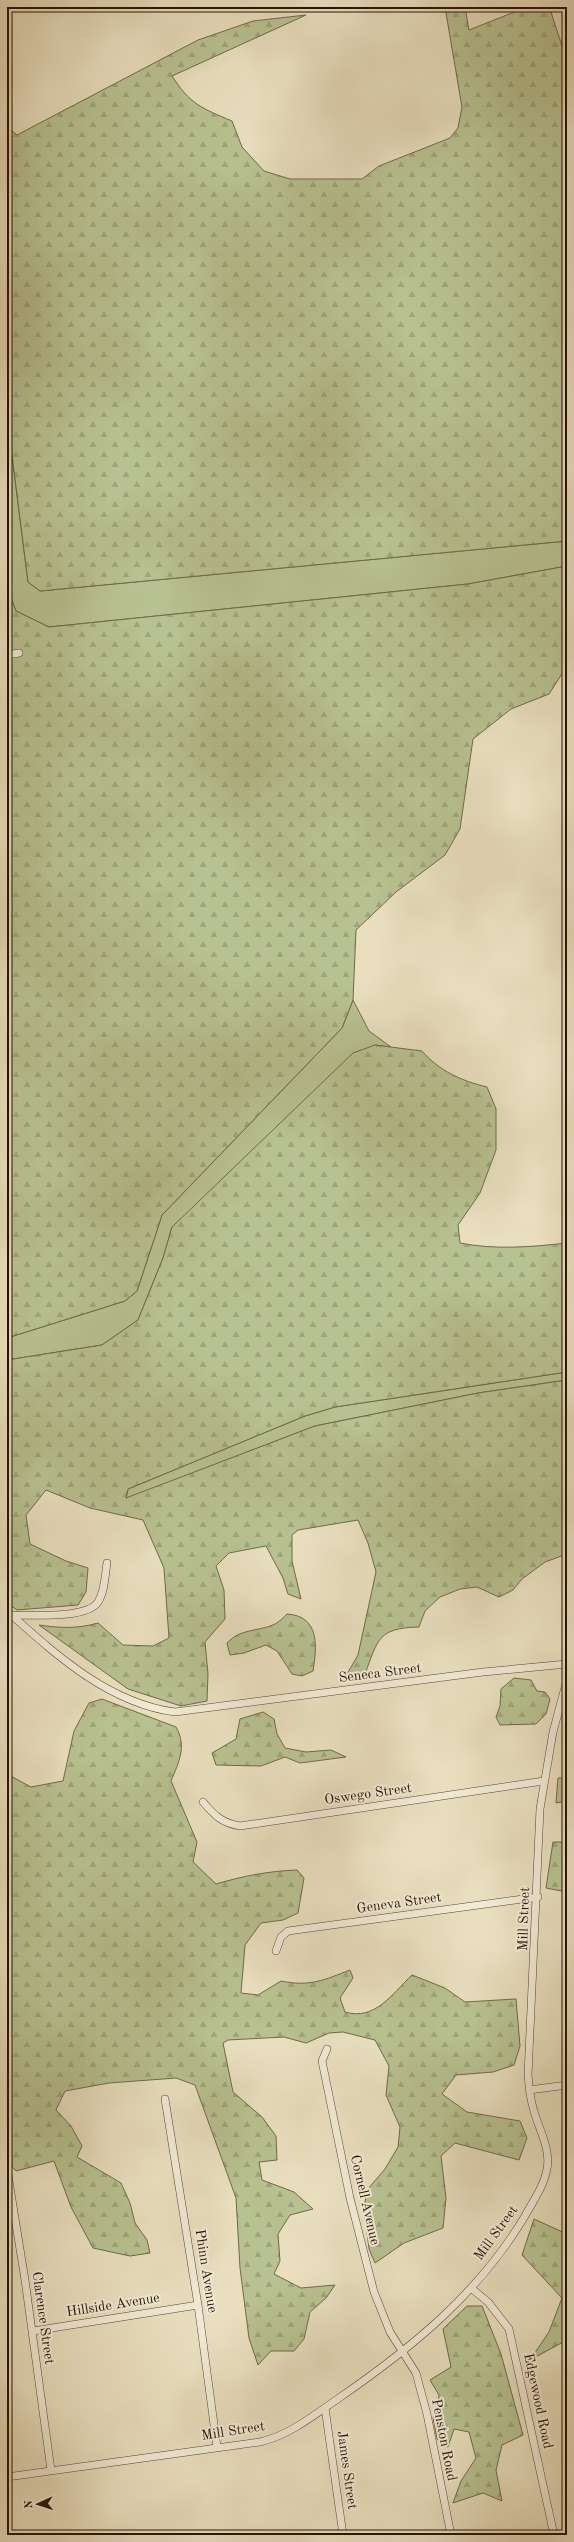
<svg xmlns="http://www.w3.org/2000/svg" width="574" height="2542" viewBox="0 0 574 2542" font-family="'Old Standard TT',serif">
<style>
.grass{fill:#b8c191;stroke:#6f6a48}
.forest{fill:url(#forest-firs);stroke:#6f6a48}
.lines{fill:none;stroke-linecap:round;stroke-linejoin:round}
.minor-casing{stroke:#574530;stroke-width:8}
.minor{stroke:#f1ead5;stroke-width:7}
.labels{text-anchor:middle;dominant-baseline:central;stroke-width:4;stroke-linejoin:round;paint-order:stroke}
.street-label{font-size:14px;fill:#261200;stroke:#f1ead5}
</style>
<defs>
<pattern id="forest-firs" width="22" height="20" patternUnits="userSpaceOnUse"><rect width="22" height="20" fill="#b8c191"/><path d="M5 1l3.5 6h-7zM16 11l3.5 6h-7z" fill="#9ea57b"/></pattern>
</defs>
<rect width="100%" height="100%" fill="#e9dfbf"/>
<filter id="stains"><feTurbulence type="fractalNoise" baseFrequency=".005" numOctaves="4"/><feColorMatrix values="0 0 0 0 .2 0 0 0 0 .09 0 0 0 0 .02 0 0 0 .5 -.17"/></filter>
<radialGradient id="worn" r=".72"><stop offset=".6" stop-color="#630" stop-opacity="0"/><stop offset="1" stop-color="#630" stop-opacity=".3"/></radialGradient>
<!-- grass -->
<path class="grass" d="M 7,416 L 28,582 L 40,591 L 567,541 L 567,566 L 468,584 L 49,627 L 16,611 L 7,588 Z
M 353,1000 L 369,1031 L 391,1047 L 375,1045 L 172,1227 L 163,1258 L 138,1320 L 102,1345 L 7,1360 L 7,1338 L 125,1301 L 137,1291 L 162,1215 L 342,1028 Z
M 567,1372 L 567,1380 L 478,1393 L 315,1426 L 126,1499 L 128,1489 L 305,1416 L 335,1407 Z"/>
<!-- forest -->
<path class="forest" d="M 445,7 L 465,7 L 469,30 L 527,7 L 546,7 L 551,12 L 564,52 L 567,53 L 567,541 L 40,591 L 28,582 L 7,416 L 7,127 L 17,135 L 198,40 L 253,21 L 306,15 L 172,76 C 190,104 201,108 232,121 L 242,147 L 264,171 L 290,179 L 362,179 L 379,166 L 450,138 L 458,128 L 462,107 Z
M 567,566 L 567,666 L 549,694 L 511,709 L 473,739 L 460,829 L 445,855 L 396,892 L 356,930 L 353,1000 L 342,1028 L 162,1215 L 137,1291 L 125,1301 L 7,1338 L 7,588 L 16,611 L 49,627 L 468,584 Z
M 375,1045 L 422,1051 C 439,1071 462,1081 487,1087 L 496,1109 L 496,1150 L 480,1193 L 458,1225 L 460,1243 C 495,1250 531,1247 567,1243 L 567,1372 L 335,1407 L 305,1416 L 128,1489 L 126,1498 L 315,1426 L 478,1393 L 567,1380 L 567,1554 L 545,1562 L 522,1579 L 513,1590 L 499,1597 L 477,1587 L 460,1589 L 440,1597 L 425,1611 L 419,1627 C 378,1628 378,1639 365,1674 L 344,1679 L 358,1655 L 376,1572 L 368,1543 L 358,1520 L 298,1530 L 292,1535 L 292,1561 L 301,1599 L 288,1594 L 283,1578 L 266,1546 L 229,1553 L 216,1566 L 224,1590 L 225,1619 L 205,1642 L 208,1674 L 207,1701 L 181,1706 L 128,1689 L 39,1625 C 60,1628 77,1629 98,1623 L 123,1645 L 153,1646 L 169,1638 L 164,1568 L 143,1520 L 90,1508 L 46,1490 L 26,1515 L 30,1544 L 66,1561 L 88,1568 L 86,1592 L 78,1605 L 17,1610 L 7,1603 L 7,1360 L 102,1345 L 138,1320 L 163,1258 L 172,1227 L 353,1053 Z
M 287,1614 C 320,1616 317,1647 313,1671 L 302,1676 L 292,1674 L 277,1651 L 266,1645 L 244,1653 L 230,1655 L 227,1643 C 241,1628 258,1632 275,1624 C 279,1622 284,1617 287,1614 Z
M 514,1678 L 531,1680 L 537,1691 L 545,1692 L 550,1699 L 546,1714 L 536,1724 L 500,1725 L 496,1717 L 500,1706 L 501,1689 Z
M 102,1699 L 176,1727 C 187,1746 179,1762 171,1781 L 197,1842 L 193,1862 L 216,1884 C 243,1876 269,1871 297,1870 L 304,1878 L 298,1913 L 283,1920 L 261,1923 L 245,1945 L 241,1993 L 258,1995 L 281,1981 C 310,1987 324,1980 350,1970 L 353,1978 L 340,1998 L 345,2012 C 375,2021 392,1994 412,1975 L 445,1988 L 465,2002 L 516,1999 L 520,2046 L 514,2065 L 493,2072 L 456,2075 L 442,2094 L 467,2112 L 520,2121 L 527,2138 L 519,2160 L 455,2143 L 441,2156 L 446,2198 L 443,2228 L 404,2243 L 375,2263 L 369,2249 L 364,2209 L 367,2190 L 385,2169 L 398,2147 L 400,2127 L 386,2095 L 389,2066 L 375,2040 L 343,2032 L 329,2033 L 306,2043 L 284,2037 L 228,2040 L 223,2043 L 233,2092 L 262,2117 L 276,2136 L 277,2160 L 259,2162 L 262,2180 L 294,2192 L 313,2209 L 290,2215 L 278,2234 L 280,2261 L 274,2274 L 301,2288 L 335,2285 L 326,2298 L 310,2312 L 304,2339 L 294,2351 L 271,2351 L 258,2365 L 249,2338 L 240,2268 L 236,2198 L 195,2085 L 176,2078 L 109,2083 L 65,2091 L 56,2110 L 71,2126 L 82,2146 L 77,2157 L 121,2183 L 130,2203 L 135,2223 L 147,2240 L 150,2253 L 130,2256 L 93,2248 L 71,2207 L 54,2161 L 16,2171 L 12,2167 L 10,2115 L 7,2110 L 7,1774 L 31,1787 L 63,1781 L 74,1731 L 89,1703 Z
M 263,1712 L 274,1719 L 277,1734 L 285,1748 L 306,1752 L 331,1750 L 346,1757 L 300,1763 L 285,1757 L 261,1766 L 216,1765 L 212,1753 L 236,1739 L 240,1719 Z
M 558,1778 L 567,1778 L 567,1801 L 556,1803 Z
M 553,1842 L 567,1842 L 567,1892 L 546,1888 Z
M 534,2219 L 567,2234 L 567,2342 L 565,2341 L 530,2360 L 549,2332 L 562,2298 L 522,2255 Z
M 467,2306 L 482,2306 L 501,2354 L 523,2435 L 502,2445 L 496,2470 L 502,2501 L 483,2493 L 453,2503 L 461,2481 L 476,2458 L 469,2432 L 454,2429 L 448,2447 L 437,2439 L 433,2418 L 438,2407 L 439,2395 L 430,2380 L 451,2367 L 443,2329 Z"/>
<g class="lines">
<!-- minor casing -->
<g class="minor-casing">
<path id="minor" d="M 7,655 L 19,653
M 7,1611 C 55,1654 108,1703 175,1712 L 483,1672 L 567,1664
M 12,1615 C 32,1615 87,1619 98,1602 C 105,1591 105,1575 107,1563
M 203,1802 C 215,1816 222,1823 240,1826 L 544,1781
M 276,1951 L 281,1937 L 288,1931 L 538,1897
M 327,2049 L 322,2061 L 350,2198 L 374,2292 L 390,2332 L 416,2373 L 427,2414 L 451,2535
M 529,2090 L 567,2085
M 165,2099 L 198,2305 L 217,2447
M 7,2169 L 25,2280 L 51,2470
M 471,2288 L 488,2302 L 509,2329 L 554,2535
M 33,2331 L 198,2305
M 325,2408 L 343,2535
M 7,2477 L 260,2442 C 290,2435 314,2415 339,2398 C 413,2347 479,2293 525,2216 C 533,2201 544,2186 547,2169 C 551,2149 539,2130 534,2111 C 530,2099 529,2087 528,2075 L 540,1809 L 553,1732 L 567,1680"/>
</g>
<!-- minor -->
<use href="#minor" class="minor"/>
</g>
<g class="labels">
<!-- street labels -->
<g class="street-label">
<text transform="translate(380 1673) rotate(-7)">Seneca Street</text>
<text transform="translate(368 1794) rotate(-8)">Oswego Street</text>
<text transform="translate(399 1903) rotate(-8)">Geneva Street</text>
<text transform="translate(524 1919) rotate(-88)">Mill Street</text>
<text transform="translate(365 2200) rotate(77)">Cornell Avenue</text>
<text transform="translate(496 2233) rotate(-54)">Mill Street</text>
<text transform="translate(206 2271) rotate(81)">Phinn Avenue</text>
<text transform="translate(113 2305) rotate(-9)">Hillside Avenue</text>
<text transform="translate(43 2318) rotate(82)">Clarence Street</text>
<text transform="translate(538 2401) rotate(78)">Edgewood Road</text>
<text transform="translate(233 2431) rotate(-9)">Mill Street</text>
<text transform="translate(444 2440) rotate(79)">Penston Road</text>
<text transform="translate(347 2470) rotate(82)">James Street</text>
</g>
</g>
<!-- margin -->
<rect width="574" height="2542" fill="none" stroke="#e9dfbf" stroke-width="24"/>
<rect x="8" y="8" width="558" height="2526" fill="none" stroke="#261200" stroke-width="2"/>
<rect x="12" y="12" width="550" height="2518" fill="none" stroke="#261200"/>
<!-- north arrow -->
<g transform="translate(38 2504) rotate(267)" stroke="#f1ead5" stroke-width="3" paint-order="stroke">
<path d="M0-3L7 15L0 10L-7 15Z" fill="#261200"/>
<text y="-6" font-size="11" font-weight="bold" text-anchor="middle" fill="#261200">N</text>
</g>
<rect width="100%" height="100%" filter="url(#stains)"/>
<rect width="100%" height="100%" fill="url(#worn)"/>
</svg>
